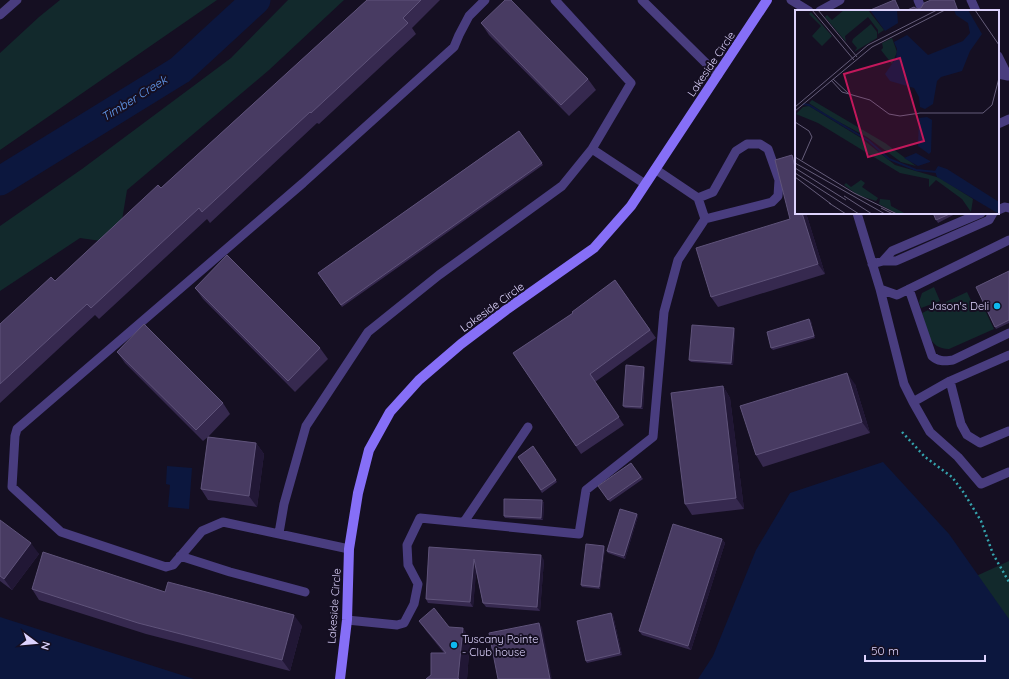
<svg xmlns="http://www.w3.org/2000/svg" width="1009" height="679" viewBox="0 0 1009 679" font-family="Quicksand,sans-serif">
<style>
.green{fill:#12292c}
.water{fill:#0c173e}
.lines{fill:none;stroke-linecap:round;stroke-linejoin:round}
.river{stroke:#0c173e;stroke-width:29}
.path{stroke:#35a4ae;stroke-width:2.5;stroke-dasharray:2 3;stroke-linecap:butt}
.lane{stroke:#493d7f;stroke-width:9}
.secondary{stroke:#866ff7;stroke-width:10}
.wall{fill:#36294f}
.shaded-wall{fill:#211735}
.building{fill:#483b62;stroke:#5f537a}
.poi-dot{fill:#0db8ef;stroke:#150f22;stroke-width:1.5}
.labels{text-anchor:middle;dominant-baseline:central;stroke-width:4;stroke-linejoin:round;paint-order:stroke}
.street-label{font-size:11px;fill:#ddd3fd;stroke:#150f22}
.poi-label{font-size:11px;fill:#ddd3fd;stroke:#150f22;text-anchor:end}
.water-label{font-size:12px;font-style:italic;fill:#66a0f7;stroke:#150f22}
.inset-river{fill:none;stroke:#0c173e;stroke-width:2}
.inset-road{fill:none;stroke:#655d7a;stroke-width:1}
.view{fill:#c2185b;fill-opacity:0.15;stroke:#c2185b;stroke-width:2}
.inset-edge{fill:none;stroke:#ddd3fd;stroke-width:2}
</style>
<rect width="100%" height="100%" fill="#150f22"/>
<!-- green -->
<path class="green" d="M 60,0 L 217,0 L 0,150 L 0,53 L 39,17 Z
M 288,0 L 344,0 L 269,70 L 127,190 L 122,220 L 101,241 L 80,238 L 0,291 L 0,226 L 82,169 L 231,58 Z
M 934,287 L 940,301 L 921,308 L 919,302 L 922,293 Z
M 967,292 L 976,311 L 984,308 L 994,329 L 949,349 C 928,349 927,329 922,313 Z
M 1009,561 L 1009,622 L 974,577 Z"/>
<!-- water -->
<path class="water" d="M 883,462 L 949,534 L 1009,619 L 1009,679 L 698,679 L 713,656 L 756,550 L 790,493 Z
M 167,466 L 192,468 L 189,509 L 168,507 L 170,485 L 166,484 Z
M 0,617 L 194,679 L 0,679 Z"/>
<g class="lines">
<!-- river -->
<path class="river" d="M 0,181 L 180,70 L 256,0"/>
<!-- path -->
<path class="path" d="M 902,432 L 925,457 L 952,477 L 964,493 L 981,521 L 993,554 L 1009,582"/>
<!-- lane -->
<path class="lane" d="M 642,0 L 718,75
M 791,0 L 809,11
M 918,0 L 920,5
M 971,0 L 976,11
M 820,11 L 840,0
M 0,15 L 17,0
M 998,56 L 1008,76 L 998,74
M 998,124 L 1009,119
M 592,149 L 645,184
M 655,169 L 698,198 L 705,219
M 998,210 L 1005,207 L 1009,208
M 857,213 L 880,289 L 897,295 L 1009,240
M 883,261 L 892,251 L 981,213
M 872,264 L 883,261 L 896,261 L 989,220 L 993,213
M 880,289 L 904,384 L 913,402 L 950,381 L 1009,355
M 909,289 L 932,356 C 939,362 944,361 953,360 L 1009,333
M 950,381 L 961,424 L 967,435 L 980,443 L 1009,431
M 913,402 L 930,432 L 958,457 L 981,484 L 1009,472
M 464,522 L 528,427
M 279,533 L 284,504 L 306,426 L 368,332 L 439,275 L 562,186 L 592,149 L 631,83 L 555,0
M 349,549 L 223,522 L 202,531 L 173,565 L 166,567 L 61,532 L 12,487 L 15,436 L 17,429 L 303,183 L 454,47 L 459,35 L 469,16 L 485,0
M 180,556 L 230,572 L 305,592
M 347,620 L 397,625 L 404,623 L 414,604 L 418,584 L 408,565 L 407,545 L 420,518 L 579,534 L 586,490 L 653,437 L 664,312 L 678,260 L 705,219 L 772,202 L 778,196 L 779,180 L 768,149 L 760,144 L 747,144 L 736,151 L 713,192 L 698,198"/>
<!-- secondary -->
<path class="secondary" d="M 340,679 L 347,620 L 349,549 L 358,493 L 369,450 L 390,412 L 419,380 L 461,344 L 506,310 L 594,248 L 631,206 L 767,0"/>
</g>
<!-- wall -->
<path class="wall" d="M 367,0 L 440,0 L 412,28 L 416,34 L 319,124 L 317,123 L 210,223 L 207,219 L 99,319 L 95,315 L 0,403 L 0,324 L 55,281 L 161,188 Z
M 481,23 L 588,79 L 596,90 L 569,116 L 489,35 Z
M 519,131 L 543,165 L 342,307 L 318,273 Z
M 792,155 L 796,161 L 796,213 L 806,213 L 825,274 L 718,307 L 711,297 L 790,219 Z
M 933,213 L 957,213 L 938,223 Z
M 1009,271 L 1009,323 L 996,329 L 995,327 Z
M 615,280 L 656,338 L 595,382 L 624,425 L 581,454 L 513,353 L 573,313 Z
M 195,288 L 320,348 L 328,359 L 295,392 L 203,299 Z
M 809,319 L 811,321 L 815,338 L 773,350 L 771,348 Z
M 735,330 L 733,365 L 691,362 L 689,360 Z
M 117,352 L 223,403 L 230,414 L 208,437 L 256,443 L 264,454 L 257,507 L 208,500 L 201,489 L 208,437 L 203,441 L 125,363 Z
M 645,369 L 643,409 L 625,408 L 623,406 Z
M 855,384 L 870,433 L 763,467 L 756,455 Z
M 723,386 L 730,398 L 744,509 L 692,515 L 685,504 Z
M 533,446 L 557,482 L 542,493 L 518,457 Z
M 631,463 L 643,479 L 610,502 L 598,486 Z
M 542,500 L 544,503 L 543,520 L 505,518 L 504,516 Z
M 637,514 L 638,516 L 625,559 L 608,553 L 607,551 Z
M 0,520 L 39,554 L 12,590 L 0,581 Z
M 722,539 L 725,543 L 691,650 L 642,635 L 639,631 Z
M 429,547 L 544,560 L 540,611 L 486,607 L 483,603 L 476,571 L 473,607 L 428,603 L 426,599 Z
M 605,548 L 600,589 L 582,587 L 581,585 Z
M 32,589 L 165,592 L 302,626 L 290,671 L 146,634 L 39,600 Z
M 611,613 L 613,615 L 622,655 L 587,663 L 586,661 Z
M 419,621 L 449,627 L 470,639 L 467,679 L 426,679 L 431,675 L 444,653 L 427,632 Z"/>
<!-- shaded-wall -->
<path class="shaded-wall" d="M 792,155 L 796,161 L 796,171 Z
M 802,213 L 806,213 L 825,274 L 818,264 Z
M 809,319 L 811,321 L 815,338 L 814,336 Z
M 734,328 L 735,330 L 733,365 L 731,363 Z
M 644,367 L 645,369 L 643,409 L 641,407 Z
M 847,373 L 855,384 L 870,433 L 862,422 Z
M 723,386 L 730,398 L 744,509 L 736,498 Z
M 256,443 L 264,454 L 257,507 L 249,496 Z
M 542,500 L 544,503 L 543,520 L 541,518 Z
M 637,514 L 638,516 L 625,559 L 624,556 Z
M 722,539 L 725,543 L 691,650 L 688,646 Z
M 31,543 L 39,554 L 12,590 L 4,579 Z
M 604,546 L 605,548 L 600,589 L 599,587 Z
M 541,555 L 544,560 L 540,611 L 537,607 Z
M 474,559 L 477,563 L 473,607 L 470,602 Z
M 611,613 L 613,615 L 622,655 L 620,653 Z
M 294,615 L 302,626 L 290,671 L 282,660 Z
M 539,623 L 542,627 L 552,679 L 550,679 Z
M 463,628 L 470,639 L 467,679 L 459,679 L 458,678 Z"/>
<!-- building -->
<path class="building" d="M 367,0 L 421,0 L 403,18 L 408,23 L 311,113 L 310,112 L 202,212 L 199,208 L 91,308 L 87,304 L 0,384 L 0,324 L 51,277 L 55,281 L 158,185 L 161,188 Z
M 505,0 L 511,0 L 588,79 L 561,105 L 481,23 Z
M 894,0 L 895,0 L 900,11 L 868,11 Z
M 931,0 L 954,0 L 958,11 L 905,11 L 914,7 L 917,9 L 921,8 L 924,3 Z
M 519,131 L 542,163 L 341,305 L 318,273 Z
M 792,155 L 796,171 L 796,213 L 802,213 L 818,264 L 711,297 L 696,248 L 790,219 L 775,160 Z
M 933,213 L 952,213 L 936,220 Z
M 227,255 L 320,348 L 288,381 L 195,288 Z
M 1009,271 L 1009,320 L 995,327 L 976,287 Z
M 615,280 L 650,330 L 590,374 L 619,417 L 576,446 L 513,353 L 573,313 L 572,312 Z
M 809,319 L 814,336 L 771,348 L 767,332 Z
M 144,324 L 223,403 L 196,430 L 117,352 Z
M 692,325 L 734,328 L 731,363 L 689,360 Z
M 626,365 L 644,367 L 641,407 L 623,406 Z
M 847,373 L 862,422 L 756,455 L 740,406 Z
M 723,386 L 736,498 L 685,504 L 671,393 Z
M 208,437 L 256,443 L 249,496 L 201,489 Z
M 533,446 L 556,480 L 541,490 L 518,457 Z
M 631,463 L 641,477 L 608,500 L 598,486 Z
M 504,499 L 542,500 L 541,518 L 504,516 Z
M 620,509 L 637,514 L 624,556 L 607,551 Z
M 0,520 L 31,543 L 4,579 L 0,576 Z
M 673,524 L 722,539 L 688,646 L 639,631 Z
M 586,544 L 604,546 L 599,587 L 581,585 Z
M 429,547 L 541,555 L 537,607 L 483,603 L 474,559 L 470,602 L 426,599 Z
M 43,552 L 165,592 L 168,582 L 294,615 L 282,660 L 138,623 L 32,589 Z
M 434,608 L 449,627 L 463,628 L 458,678 L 459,679 L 426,679 L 431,675 L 431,653 L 446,653 L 419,621 Z
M 611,613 L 620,653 L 586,661 L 577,621 Z
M 539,623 L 550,679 L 498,679 L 489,633 Z"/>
<!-- markers -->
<g class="poi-dot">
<circle cx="997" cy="306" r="4"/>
<circle cx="454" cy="645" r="4"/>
</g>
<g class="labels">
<!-- street labels -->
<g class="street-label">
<text transform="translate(711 64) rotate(-56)">Lakeside Circle</text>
<text transform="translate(492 307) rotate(-36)">Lakeside Circle</text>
<text transform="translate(334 606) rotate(-86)">Lakeside Circle</text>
</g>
<!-- poi labels -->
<g class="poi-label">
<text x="989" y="306">Jason's Deli</text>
<text x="462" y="639" text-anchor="start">Tuscany Pointe<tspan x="462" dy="13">- Club house</tspan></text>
</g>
<!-- water labels -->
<g class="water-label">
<text transform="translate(134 98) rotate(-32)">Timber Creek</text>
</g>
</g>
<!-- overview -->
<g transform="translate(795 10)">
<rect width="204" height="204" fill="#150f22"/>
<path d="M 49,0 L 73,0 L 89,20 L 83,24 L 83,20 L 73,7 L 50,26 L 51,32 L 30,7 L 32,5 L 37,10 ZM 16,2 L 37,26 L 27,36 L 17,26 L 26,16 L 14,4 ZM 76,14 L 82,22 L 82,28 L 59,42 L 62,38 L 57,32 L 58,29 ZM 97,28 L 102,42 L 97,54 L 86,40 L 88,38 L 87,33 ZM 17,90 L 90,133 L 121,156 L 106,152 L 72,127 L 35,107 L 14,93 ZM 14,96 L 66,128 L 100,155 L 145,168 L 178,189 L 176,202 L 167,189 L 141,170 L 134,177 L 134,169 L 105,163 L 23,113 L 1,104 L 8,97 ZM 66,170 L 70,173 L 67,177 L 83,188 L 81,191 L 63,185 L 49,175 L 51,173 L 56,177 ZM 85,189 L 95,190 L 96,196 L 111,204 L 103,204 L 84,194 Z" fill="#12292c"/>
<path d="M 75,0 L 102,0 L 103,13 L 90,21 ZM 159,0 L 173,0 L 187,24 L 175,41 L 167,61 L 146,67 L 142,71 L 138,94 L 130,99 L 125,97 L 124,87 L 119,78 L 95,71 L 90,64 L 101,48 L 102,39 L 99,32 L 112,25 L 133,45 L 168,31 L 175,23 L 173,13 L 161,5 ZM 132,107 L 137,110 L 136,142 L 134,144 L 123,136 L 124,108 ZM 121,143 L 135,151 L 135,152 L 123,156 L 109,148 ZM 143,156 L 152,159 L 204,192 L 204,204 L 142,167 L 140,161 Z" fill="#0c173e"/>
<path class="inset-river" d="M 8,94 L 14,95 L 74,131 L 94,149 L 121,160 L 142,162"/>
<path class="inset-road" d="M 17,0 L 59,50M 23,0 L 62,47M 180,0 L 204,35M 38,69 L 54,84M 36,70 L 47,82 L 75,90 L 94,104 L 105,106 L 125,103 L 188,103 L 197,95 L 204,68M 0,97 L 73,35 L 142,0M 0,101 L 77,37 L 150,0M 0,112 L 14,121 L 17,127 L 7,150M 0,147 L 59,183 L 102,204M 0,153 L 90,204M 0,158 L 51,190M 0,163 L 64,204M 0,167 L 36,194M 49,186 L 77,204M 34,193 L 51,204M 86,198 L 98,204"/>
<path class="view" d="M 105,48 L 129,131 L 73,147 L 49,64 Z"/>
<rect width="204" height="204" class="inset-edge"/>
</g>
<!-- north arrow -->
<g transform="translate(36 643) rotate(106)" stroke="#150f22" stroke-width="3" paint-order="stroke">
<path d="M0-3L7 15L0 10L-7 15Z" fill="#ddd3fd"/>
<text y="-6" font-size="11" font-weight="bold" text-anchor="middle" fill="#ddd3fd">N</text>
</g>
<!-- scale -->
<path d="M865 655v6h120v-6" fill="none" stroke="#ddd3fd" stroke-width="2"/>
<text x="871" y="655" font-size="12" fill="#ddd3fd" stroke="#150f22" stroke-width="3" paint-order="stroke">50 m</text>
</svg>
